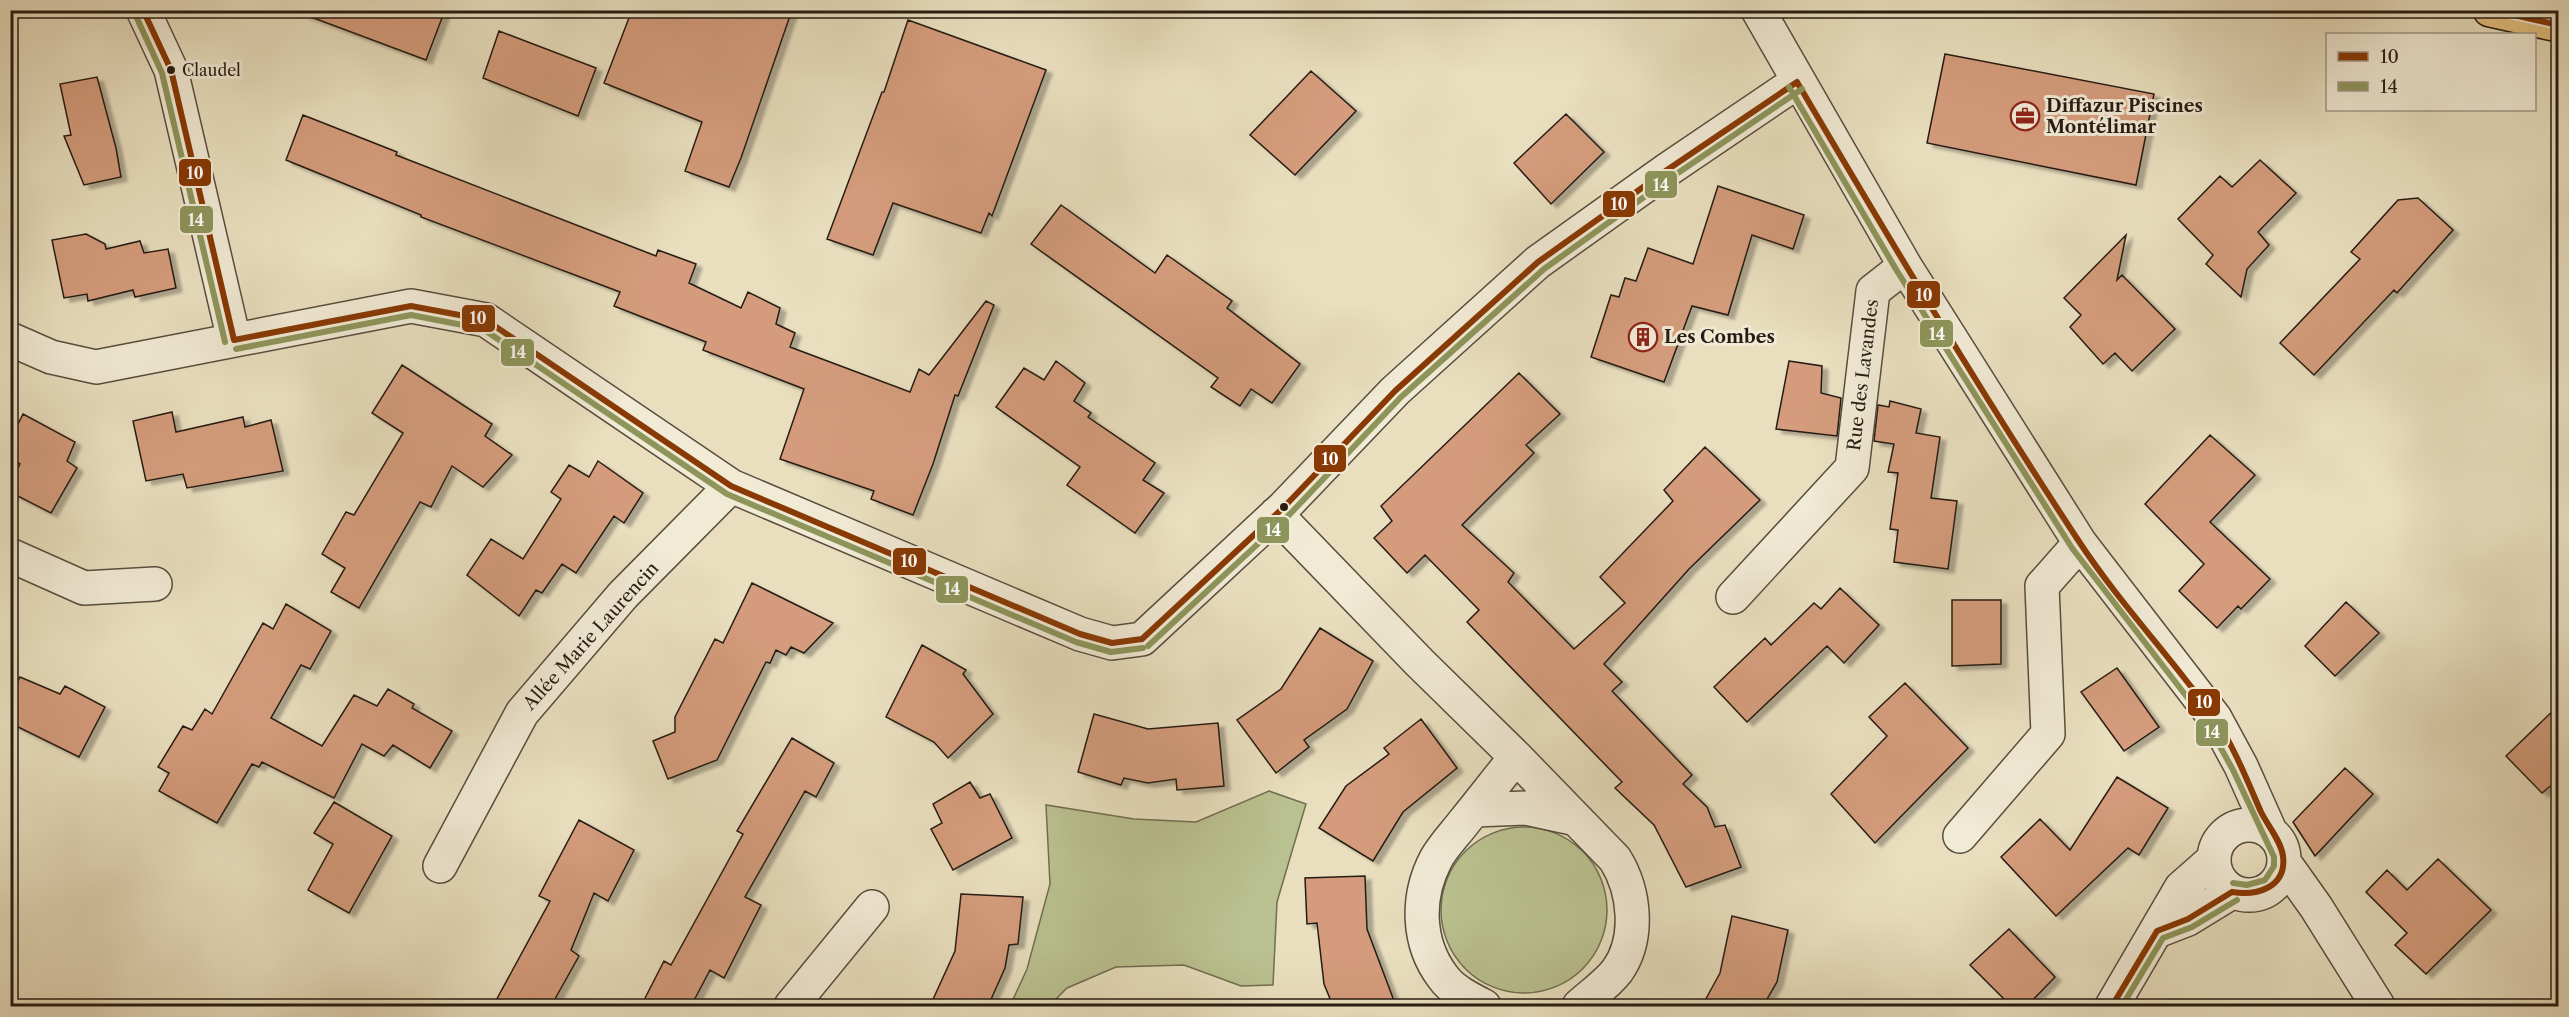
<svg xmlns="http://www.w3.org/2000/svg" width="2569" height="1017" viewBox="0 0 2569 1017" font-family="'Libre Caslon Text',serif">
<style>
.green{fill:#bac190;stroke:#706e52;stroke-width:1.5}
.building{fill:#d49c7b;stroke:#271c13;stroke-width:1.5;filter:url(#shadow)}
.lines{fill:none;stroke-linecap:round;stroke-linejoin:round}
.minor-casing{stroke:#584d3e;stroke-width:36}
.major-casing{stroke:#271c13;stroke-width:36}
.minor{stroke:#f1ead5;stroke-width:33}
.major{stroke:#e4c080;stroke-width:33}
.bus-1-casing{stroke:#f1ead5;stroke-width:10}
.bus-2-casing{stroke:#f1ead5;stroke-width:10}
.bus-1{stroke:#883904;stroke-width:6}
.bus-2{stroke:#8d955b;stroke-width:6}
.bus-dot{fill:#271c13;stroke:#f1ead5;stroke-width:2}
.labels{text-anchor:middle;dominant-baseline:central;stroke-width:6;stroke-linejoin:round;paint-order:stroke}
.bus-label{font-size:16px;fill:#271c13;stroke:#f1ead5;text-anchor:start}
.poi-label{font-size:18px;font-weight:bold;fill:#271c13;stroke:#f1ead5;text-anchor:start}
.street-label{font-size:18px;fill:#271c13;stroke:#f1ead5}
.line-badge{stroke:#f1ead5;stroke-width:2}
.badge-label{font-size:16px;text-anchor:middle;font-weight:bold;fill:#fff}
</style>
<defs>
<filter id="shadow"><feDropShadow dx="6" dy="4" stdDeviation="1.5" flood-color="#0004"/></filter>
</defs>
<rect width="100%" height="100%" fill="#e9dfbf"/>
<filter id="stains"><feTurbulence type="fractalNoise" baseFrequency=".00333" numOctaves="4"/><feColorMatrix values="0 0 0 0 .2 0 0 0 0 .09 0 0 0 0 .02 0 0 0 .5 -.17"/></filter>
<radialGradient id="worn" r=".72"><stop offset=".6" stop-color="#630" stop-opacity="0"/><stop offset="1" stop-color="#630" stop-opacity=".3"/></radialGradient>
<!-- green -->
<path class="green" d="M 1269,791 L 1306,804 L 1277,902 L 1273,985 L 1241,986 L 1184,965 L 1116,967 L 1067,988 L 1049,1006 L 1010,1006 L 1027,969 L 1050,884 L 1046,805 L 1134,819 L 1196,822 Z
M1441 910a83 83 0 1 1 166 0a83 83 0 1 1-166 0Z"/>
<!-- building -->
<path class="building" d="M 304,10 L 445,10 L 426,60 L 303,14 Z
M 632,10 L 792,10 L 741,158 L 729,187 L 685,171 L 702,122 L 604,83 Z
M 908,20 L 1046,70 L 992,216 L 989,213 L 981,233 L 893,203 L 873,255 L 827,239 L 882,92 L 884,92 Z
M 499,31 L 596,68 L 578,116 L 483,78 Z
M 1945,54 L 2154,94 L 2136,185 L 1927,143 Z
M 1311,71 L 1356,111 L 1295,175 L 1250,135 Z
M 97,77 L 116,148 L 121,177 L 84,185 L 64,136 L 71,135 L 60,84 Z
M 1566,114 L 1604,152 L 1551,204 L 1514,163 Z
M 303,115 L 397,152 L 396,155 L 656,256 L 658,250 L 696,264 L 689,283 L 741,308 L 748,292 L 780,308 L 776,324 L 795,333 L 790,347 L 910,392 L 919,369 L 929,375 L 986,301 L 994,305 L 958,396 L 955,395 L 933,464 L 913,515 L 871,499 L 874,491 L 780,459 L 804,389 L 703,350 L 706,342 L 614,306 L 620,292 L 421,217 L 421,215 L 286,160 Z
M 2260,160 L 2296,193 L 2258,232 L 2269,245 L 2247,269 L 2241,297 L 2206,264 L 2213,255 L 2178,219 L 2220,176 L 2232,187 Z
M 1718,186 L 1804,215 L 1793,249 L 1752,235 L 1728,315 L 1692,306 L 1664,382 L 1591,357 L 1611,295 L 1619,297 L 1625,278 L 1636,281 L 1648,248 L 1693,264 Z
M 2418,198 L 2453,230 L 2397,293 L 2394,290 L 2314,375 L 2280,343 L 2360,259 L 2351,252 L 2398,200 Z
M 1061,205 L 1155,273 L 1167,255 L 1232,301 L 1227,308 L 1300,364 L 1272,403 L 1251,389 L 1240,406 L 1211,387 L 1218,378 L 1031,244 Z
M 86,234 L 105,244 L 106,249 L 140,241 L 144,253 L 168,249 L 176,288 L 135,297 L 133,290 L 88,301 L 87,294 L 64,298 L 52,240 Z
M 2126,235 L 2117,280 L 2122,275 L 2175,329 L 2132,371 L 2115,353 L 2103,364 L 2070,327 L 2081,315 L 2064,298 Z
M 1056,361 L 1085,383 L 1074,401 L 1091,413 L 1088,417 L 1155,463 L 1143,480 L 1164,493 L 1135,533 L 1067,485 L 1080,467 L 996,407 L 1024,368 L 1044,380 Z
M 1789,361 L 1822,366 L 1821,393 L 1841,398 L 1837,436 L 1776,429 Z
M 402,365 L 492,424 L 485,436 L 512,455 L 483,487 L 452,466 L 431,507 L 420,502 L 359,608 L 331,592 L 345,568 L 322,554 L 346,512 L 354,515 L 403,433 L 372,413 Z
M 1519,373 L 1560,414 L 1526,445 L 1534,453 L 1462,525 L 1514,573 L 1508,582 L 1574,649 L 1625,603 L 1600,577 L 1673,501 L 1664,490 L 1705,447 L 1760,500 L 1689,569 L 1604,664 L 1622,682 L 1612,691 L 1692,775 L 1683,784 L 1707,807 L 1715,827 L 1725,825 L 1741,867 L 1686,887 L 1654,825 L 1615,788 L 1622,782 L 1467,622 L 1479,610 L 1425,555 L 1407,573 L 1374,538 L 1392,521 L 1381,506 Z
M 1890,401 L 1921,409 L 1916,433 L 1940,437 L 1931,498 L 1957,501 L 1948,569 L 1894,562 L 1898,530 L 1890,529 L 1898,473 L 1888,472 L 1894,444 L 1874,441 L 1878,405 L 1889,407 Z
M 172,412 L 176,432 L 243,417 L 245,427 L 271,420 L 283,471 L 187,488 L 183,474 L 146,481 L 133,421 Z
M 23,414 L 75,442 L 67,461 L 77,468 L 51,513 L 10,492 L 10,483 L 20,464 L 10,457 L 10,440 Z
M 2210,435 L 2255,475 L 2210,522 L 2270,579 L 2241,609 L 2238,606 L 2217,628 L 2179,591 L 2204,564 L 2145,504 Z
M 598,461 L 643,493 L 624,523 L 614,516 L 576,573 L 562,564 L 542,593 L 536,590 L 519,616 L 467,575 L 491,539 L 523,559 L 561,499 L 551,492 L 569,465 L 589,477 Z
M 752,583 L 833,623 L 804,653 L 791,647 L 786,655 L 776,650 L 770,663 L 766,662 L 717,760 L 668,779 L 653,741 L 675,732 L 675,717 L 715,639 L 723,643 Z
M 1840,588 L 1879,625 L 1844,663 L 1827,646 L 1747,722 L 1714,687 L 1765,638 L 1771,645 L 1814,603 L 1821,609 Z
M 1952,600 L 2001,600 L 2001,664 L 1952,666 Z
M 2346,602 L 2379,633 L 2335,676 L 2305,646 Z
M 286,604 L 331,631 L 310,669 L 301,665 L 271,718 L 322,746 L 354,695 L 377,706 L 388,689 L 414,704 L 412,708 L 452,731 L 430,768 L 393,745 L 384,756 L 362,744 L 334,798 L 262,762 L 259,767 L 252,764 L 217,823 L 159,791 L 169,773 L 158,767 L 183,726 L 192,730 L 205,709 L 212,714 L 263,623 L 273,629 Z
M 1320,628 L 1373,661 L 1347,709 L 1304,740 L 1309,747 L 1276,773 L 1237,720 L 1281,689 Z
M 922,645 L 966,670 L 963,674 L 993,714 L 948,758 L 934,742 L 886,717 Z
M 2117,668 L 2159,727 L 2124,751 L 2081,692 Z
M 20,677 L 60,694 L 65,686 L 105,707 L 79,757 L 10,723 L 10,696 Z
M 1905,683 L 1968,748 L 1875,843 L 1831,794 L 1887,736 L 1869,717 Z
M 2559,705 L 2559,779 L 2542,793 L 2506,756 Z
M 1094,714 L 1148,729 L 1218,723 L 1224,786 L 1177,790 L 1176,779 L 1148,783 L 1124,778 L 1121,785 L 1078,772 Z
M 1421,719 L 1457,768 L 1403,812 L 1373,861 L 1319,828 L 1346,786 L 1389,754 L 1384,748 Z
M 792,738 L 834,763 L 816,797 L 805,791 L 745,897 L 761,905 L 724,978 L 710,970 L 691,1006 L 641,1006 L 664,961 L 671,965 L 743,834 L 737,831 Z
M 2345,768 L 2373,794 L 2315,856 L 2293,822 Z
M 2117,777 L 2168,808 L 2139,855 L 2128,848 L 2056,916 L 2001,857 L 2040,819 L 2070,850 Z
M 970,782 L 980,798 L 990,794 L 1012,838 L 953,870 L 931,829 L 942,823 L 933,804 Z
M 334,802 L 392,836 L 349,913 L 308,890 L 333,844 L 314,833 Z
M 579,820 L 634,850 L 608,901 L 594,893 L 571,950 L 579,956 L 551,1006 L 493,1006 L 550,901 L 539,896 Z
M 2438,859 L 2491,910 L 2426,974 L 2395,945 L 2407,933 L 2366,892 L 2387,870 L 2407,890 Z
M 1365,876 L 1367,929 L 1396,1006 L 1333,1006 L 1324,984 L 1317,923 L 1307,924 L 1305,878 Z
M 961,894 L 1023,897 L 1018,944 L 1009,945 L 1005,968 L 988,1006 L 930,1006 L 955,951 Z
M 1732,916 L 1788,930 L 1777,982 L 1763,1006 L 1702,1006 L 1720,973 Z
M 2009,929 L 2055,977 L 2027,1006 L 2011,1006 L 1970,965 Z"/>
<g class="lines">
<!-- minor casing -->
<g class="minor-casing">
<path id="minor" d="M 143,10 L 171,70 L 234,340
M 1758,10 L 1905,266 L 2080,543 L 2215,718 L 2241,766 L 2270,831
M 10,339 L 51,357 L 96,367 L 411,306 L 486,320 L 731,486 L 1080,634 L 1112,643 L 1142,639 L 1284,507 L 1395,391 L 1538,262 L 1667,170 L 1797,82
M 1276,514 L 1420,663 L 1516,757
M 10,555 L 84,588 L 155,584
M 1733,597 L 1852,468 L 1873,291 L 1905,266
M 1474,810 L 1526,808 L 1576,819
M2214 860a35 35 0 1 1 70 0a35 35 0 1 1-70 0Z
M 1960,836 L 2048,734 L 2042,586 L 2080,543
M 2284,862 L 2316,907 L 2378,1006
M 440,866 L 522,713 L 623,595 L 731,486
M 2157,931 L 2188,919 L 2232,892
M 791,1006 L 872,907
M 1484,1006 C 1470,999 1452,990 1443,977 C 1417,943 1416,897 1436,859 C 1443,846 1455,834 1464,822 C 1481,801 1498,779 1516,757 L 1615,859 C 1635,891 1640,939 1617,971 C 1607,984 1591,995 1579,1006
M 2112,1006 L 2181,888 L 2214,859"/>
</g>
<!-- major casing -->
<g class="major-casing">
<path id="major" d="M 2490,10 L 2558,25"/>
</g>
<!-- minor -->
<use href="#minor" class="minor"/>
<!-- major -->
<use href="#major" class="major"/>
<!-- bus-1 casing -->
<g class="bus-1-casing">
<path id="bus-1" d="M 143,10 L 171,70 L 234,340
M 2492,10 L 2558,25
M 1797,82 C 1888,237 1980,391 2078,540 C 2110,589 2149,633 2185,679 C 2195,692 2206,704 2215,718 C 2234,747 2247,780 2261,812 C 2268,826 2281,841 2283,856 C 2287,888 2256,896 2232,892
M 234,340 L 411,306 L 486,320 L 731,486 L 1080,634 L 1112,643 L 1142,639
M 1142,639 L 1284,507 L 1395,391 L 1538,262 L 1667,170 L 1797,82
M 2112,1006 L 2157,931 L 2188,919 L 2232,892"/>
</g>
<!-- bus-2 casing -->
<g class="bus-2-casing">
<path id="bus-2" d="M 135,14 L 162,73 L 225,342
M 1789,87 L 1897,271 L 2072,548 L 2207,723 L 2233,770 L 2274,857 L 2274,866 L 2265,880 L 2247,885 L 2233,883
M 236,349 L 411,315 L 483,329 L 727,494 L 1076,642 L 1111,652 L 1143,648
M 1148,646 L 1290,514 L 1401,397 L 1544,269 L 1672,177 L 1802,89
M 2122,1006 L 2163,938 L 2192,927 L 2237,900"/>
</g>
<!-- bus-1 -->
<use href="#bus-1" class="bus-1"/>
<!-- bus-2 -->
<use href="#bus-2" class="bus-2"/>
</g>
<!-- icons -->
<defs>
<g id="office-ring" transform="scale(1.5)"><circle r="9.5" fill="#f1ead5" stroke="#8f2418" stroke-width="1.5"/><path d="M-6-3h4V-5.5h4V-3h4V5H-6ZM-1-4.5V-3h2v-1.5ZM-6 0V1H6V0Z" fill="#8f2418"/></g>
<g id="building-ring" transform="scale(1.5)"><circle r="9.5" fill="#f1ead5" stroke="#8f2418" stroke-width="1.5"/><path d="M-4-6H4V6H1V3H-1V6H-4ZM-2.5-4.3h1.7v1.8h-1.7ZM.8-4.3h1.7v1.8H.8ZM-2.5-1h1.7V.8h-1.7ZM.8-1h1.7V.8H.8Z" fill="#8f2418"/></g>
</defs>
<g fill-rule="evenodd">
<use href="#office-ring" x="2025" y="116"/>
<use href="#building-ring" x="1643" y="337"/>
</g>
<!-- markers -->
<g class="bus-dot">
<circle cx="171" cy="70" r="5"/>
<circle cx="1284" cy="507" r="5"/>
</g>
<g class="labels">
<!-- bus labels -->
<g class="bus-label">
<text x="182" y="70">Claudel</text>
</g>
<!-- poi labels -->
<g class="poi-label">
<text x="2046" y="106">Diffazur Piscines<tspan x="2046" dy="21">Montélimar</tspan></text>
<text x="1664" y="337">Les Combes</text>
</g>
<!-- street labels -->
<g class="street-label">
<text transform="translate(1863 375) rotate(-83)">Rue des Lavandes</text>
<text transform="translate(591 636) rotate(-48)">Allée Marie Laurencin</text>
</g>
</g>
<g class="line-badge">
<rect x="178" y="158" width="34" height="29" rx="6" fill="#883904"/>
<rect x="1644" y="170" width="34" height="29" rx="6" fill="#8d955b"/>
<rect x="1602" y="190" width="34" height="28" rx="6" fill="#883904"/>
<rect x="179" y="205" width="35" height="29" rx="6" fill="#8d955b"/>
<rect x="1906" y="280" width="35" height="29" rx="6" fill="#883904"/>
<rect x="461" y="304" width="35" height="29" rx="6" fill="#883904"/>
<rect x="1919" y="319" width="35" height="29" rx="6" fill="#8d955b"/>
<rect x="500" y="338" width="35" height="29" rx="6" fill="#8d955b"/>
<rect x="1313" y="444" width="34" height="29" rx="6" fill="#883904"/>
<rect x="1256" y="516" width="34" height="28" rx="6" fill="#8d955b"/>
<rect x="892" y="547" width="35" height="29" rx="6" fill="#883904"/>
<rect x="935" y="575" width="34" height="29" rx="6" fill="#8d955b"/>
<rect x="2187" y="688" width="34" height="29" rx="6" fill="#883904"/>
<rect x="2195" y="718" width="34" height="29" rx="6" fill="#8d955b"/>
</g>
<g class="badge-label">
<text x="195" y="179">10</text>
<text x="1661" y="191">14</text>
<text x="1619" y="210">10</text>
<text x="196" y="226">14</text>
<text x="1924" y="301">10</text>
<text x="478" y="324">10</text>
<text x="1937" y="340">14</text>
<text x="518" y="358">14</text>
<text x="1330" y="465">10</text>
<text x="1273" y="536">14</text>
<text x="909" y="567">10</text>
<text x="952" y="595">14</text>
<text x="2204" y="708">10</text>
<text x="2212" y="738">14</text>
</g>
<!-- margin -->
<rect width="2569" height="1017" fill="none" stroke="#e9dfbf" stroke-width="36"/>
<rect x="12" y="12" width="2545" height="993" fill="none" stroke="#271c13" stroke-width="3"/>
<rect x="18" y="18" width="2533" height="981" fill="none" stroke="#271c13" stroke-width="1.5"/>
<!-- legend -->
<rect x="2326" y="33" width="210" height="78" fill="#f1ead5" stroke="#a09887" stroke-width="1.5"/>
<rect x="2338" y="52" width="30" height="9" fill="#883904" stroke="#a09887" stroke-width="1.5"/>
<text x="2380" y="63" font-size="18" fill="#271c13">10</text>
<rect x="2338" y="82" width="30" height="9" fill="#8d955b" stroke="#a09887" stroke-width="1.5"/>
<text x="2380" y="93" font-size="18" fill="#271c13">14</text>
<rect width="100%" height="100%" filter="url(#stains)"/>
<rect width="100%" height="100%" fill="url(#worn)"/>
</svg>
